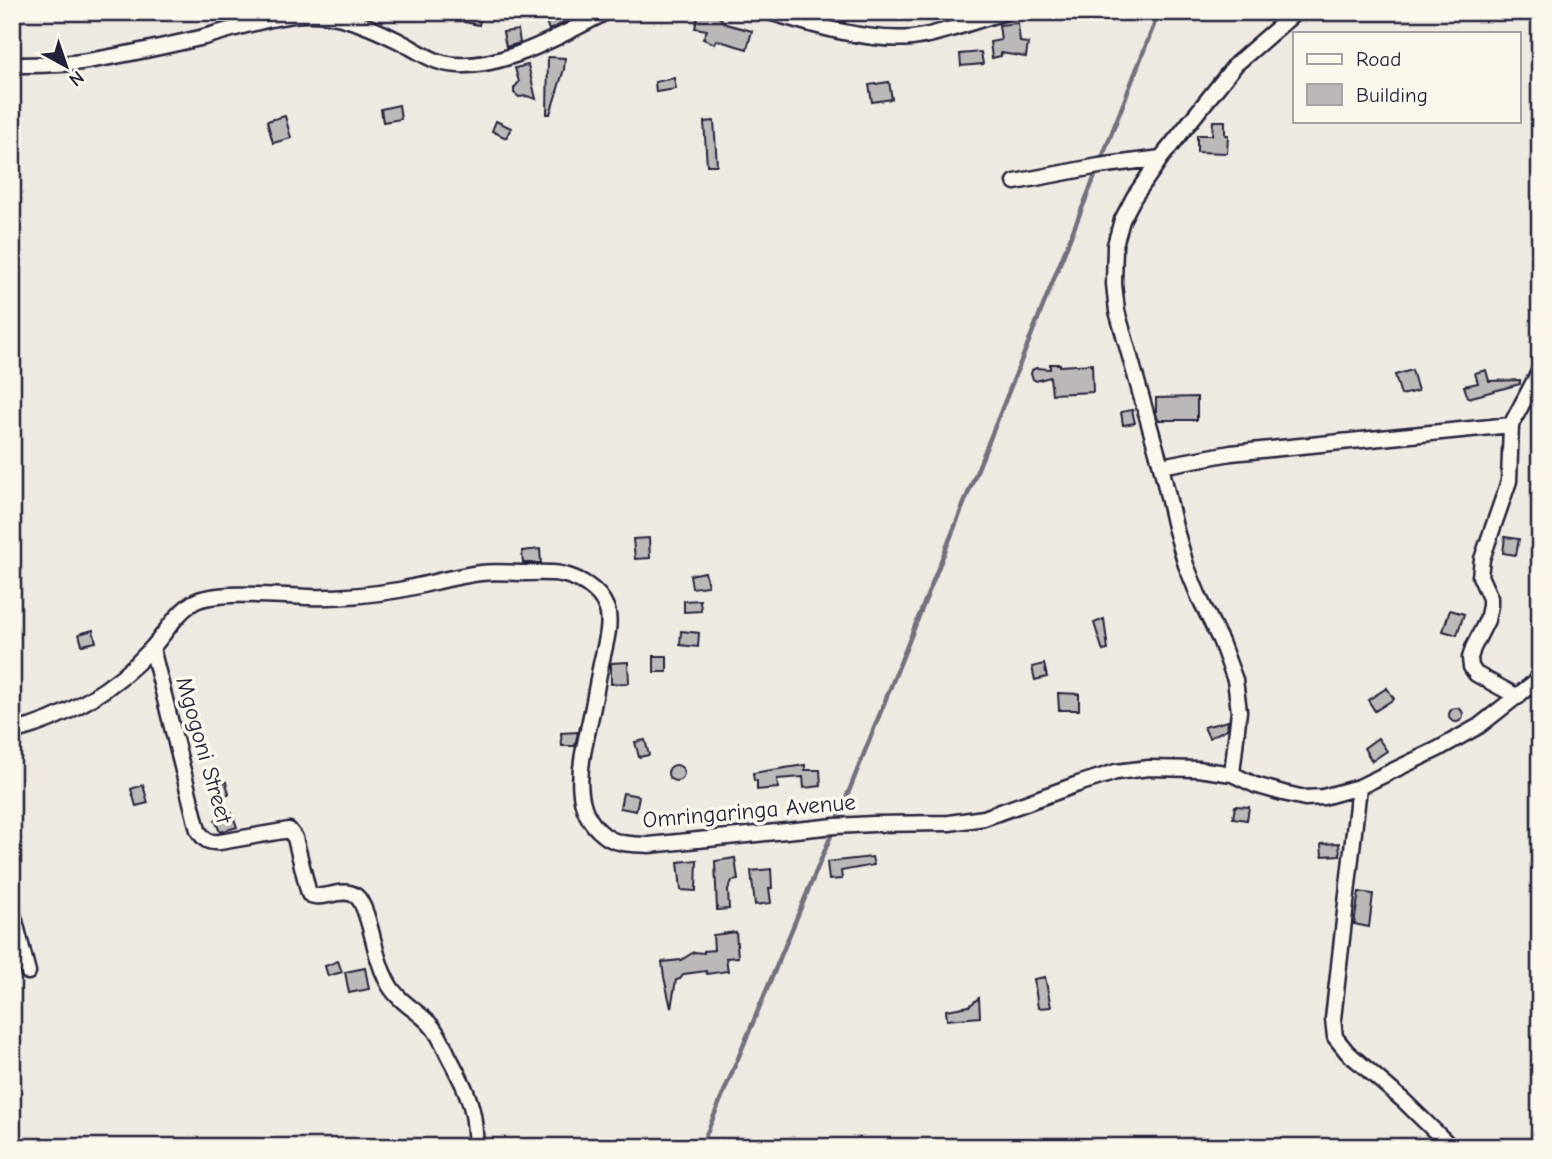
<svg xmlns="http://www.w3.org/2000/svg" width="1552" height="1159" viewBox="0 0 1552 1159" font-family="'Comic Neue',sans-serif">
<style>
.lines{fill:none;stroke-linecap:round;stroke-linejoin:round}
.stream{stroke:#716f7c;stroke-width:4.5}
.building{fill:#bcb8b8;stroke:#22223b;stroke-width:2}
.minor-casing{stroke:#22223b;stroke-width:19}
.minor{stroke:#fbf7ec;stroke-width:14}
.labels{text-anchor:middle;dominant-baseline:central;stroke-width:7;stroke-linejoin:round;paint-order:stroke}
.street-label{font-size:23px;fill:#22223b;stroke:#fbf7ec}
</style>
<rect width="100%" height="100%" fill="#eeeae2"/>
<filter id="ink" filterUnits="userSpaceOnUse"><feTurbulence type="fractalNoise" baseFrequency=".0143" numOctaves="2"/><feDisplacementMap in="SourceGraphic" scale="14" xChannelSelector="R" yChannelSelector="G"/><feConvolveMatrix kernelMatrix="1 2 1 2 8 2 1 2 1" color-interpolation-filters="sRGB"/></filter>
<g filter="url(#ink)">
<g class="lines">
<!-- stream -->
<path class="stream" d="M 1100,163 L 1159,12
M 701,1147 L 835,826 L 1097,171"/>
</g>
<!-- building -->
<path class="building" d="M 467,12 L 481,14 L 479,25 L 464,22 Z
M 561,12 L 569,12 L 572,19 L 549,30 L 545,19 Z
M 699,12 L 717,15 L 726,24 L 752,31 L 747,49 L 716,40 L 715,44 L 703,39 L 707,30 L 695,28 Z
M 825,12 L 847,12 L 845,23 L 824,18 Z
M 1018,23 L 1020,42 L 1028,43 L 1026,57 L 1001,53 L 1001,56 L 992,58 L 990,42 L 1001,40 L 999,25 Z
M 518,30 L 520,43 L 506,47 L 503,32 Z
M 981,52 L 983,64 L 961,66 L 960,54 Z
M 548,57 L 565,58 L 564,69 L 550,114 L 547,114 Z
M 528,65 L 536,99 L 527,96 L 519,97 L 514,93 L 514,88 L 519,82 L 515,68 Z
M 674,78 L 676,89 L 656,92 L 655,82 Z
M 889,82 L 892,99 L 872,102 L 869,85 Z
M 399,105 L 401,119 L 383,122 L 381,109 Z
M 285,116 L 291,138 L 273,143 L 267,121 Z
M 496,121 L 511,128 L 506,138 L 492,131 Z
M 714,121 L 717,165 L 707,165 L 704,122 Z
M 1213,121 L 1225,121 L 1225,135 L 1228,135 L 1227,153 L 1197,152 L 1197,135 L 1212,135 Z
M 1050,364 L 1060,364 L 1060,366 L 1092,364 L 1093,392 L 1052,394 L 1050,377 L 1036,381 L 1033,379 L 1031,374 L 1032,370 L 1036,368 L 1050,369 Z
M 1412,370 L 1418,391 L 1401,395 L 1395,375 Z
M 1486,370 L 1489,381 L 1520,380 L 1520,384 L 1468,398 L 1464,386 L 1478,383 L 1475,373 Z
M 1197,397 L 1197,420 L 1158,420 L 1156,413 L 1156,398 Z
M 1132,410 L 1135,423 L 1123,425 L 1121,412 Z
M 1505,537 L 1519,539 L 1516,555 L 1503,553 Z
M 649,538 L 650,558 L 635,559 L 633,539 Z
M 540,549 L 541,563 L 523,563 L 522,551 Z
M 705,572 L 708,586 L 692,588 L 690,575 Z
M 700,600 L 701,611 L 684,612 L 684,601 Z
M 1450,610 L 1464,614 L 1457,635 L 1443,631 Z
M 1104,619 L 1108,650 L 1103,651 L 1094,623 Z
M 93,630 L 96,642 L 82,645 L 79,634 Z
M 681,631 L 699,633 L 698,647 L 680,645 Z
M 654,656 L 667,656 L 667,672 L 654,672 Z
M 628,662 L 629,683 L 611,684 L 611,663 Z
M 1044,664 L 1047,677 L 1035,680 L 1032,667 Z
M 1387,688 L 1394,699 L 1375,711 L 1368,700 Z
M 1058,693 L 1079,694 L 1079,710 L 1059,710 Z
M1449 715a7 7 0 1 1 14 0a7 7 0 1 1-14 0Z
M 1228,721 L 1227,729 L 1209,738 L 1204,727 Z
M 578,732 L 575,746 L 562,746 L 561,733 Z
M 1378,738 L 1387,751 L 1372,761 L 1364,748 Z
M 645,740 L 649,755 L 639,757 L 635,742 Z
M668 773a8 8 0 1 1 16 0a8 8 0 1 1-16 0Z
M 805,765 L 805,770 L 820,770 L 821,786 L 804,788 L 803,777 L 777,779 L 778,788 L 757,790 L 757,781 L 754,781 L 753,773 Z
M 226,782 L 229,794 L 216,797 L 214,785 Z
M 143,785 L 148,803 L 136,806 L 131,789 Z
M 623,793 L 639,796 L 636,811 L 620,808 Z
M 1235,806 L 1249,807 L 1247,820 L 1233,818 Z
M 232,813 L 237,827 L 220,832 L 215,820 Z
M 1339,843 L 1340,855 L 1322,856 L 1321,844 Z
M 872,857 L 874,865 L 841,871 L 842,879 L 829,880 L 827,862 Z
M 735,858 L 738,880 L 732,881 L 728,890 L 729,909 L 717,910 L 715,861 Z
M 697,860 L 696,891 L 681,890 L 678,862 Z
M 771,869 L 772,888 L 769,888 L 771,903 L 755,905 L 751,871 Z
M 1359,892 L 1373,894 L 1369,927 L 1354,924 Z
M 736,932 L 738,957 L 726,958 L 728,971 L 707,974 L 706,971 L 684,974 L 680,979 L 676,980 L 671,1008 L 664,977 L 662,962 L 681,960 L 694,952 L 704,953 L 704,951 L 714,950 L 713,935 Z
M 338,961 L 342,972 L 328,976 L 325,966 Z
M 365,968 L 369,989 L 349,993 L 345,972 Z
M 1045,977 L 1051,1007 L 1038,1008 L 1034,979 Z
M 979,998 L 980,1017 L 947,1020 L 946,1010 L 969,1006 Z"/>
<g class="lines">
<!-- minor casing -->
<g class="minor-casing">
<path id="minor" d="M 769,12 C 812,25 868,42 912,38 C 944,34 975,20 1006,12
M 12,65 C 35,65 59,65 81,62 C 121,56 161,47 200,38 C 231,30 261,19 293,15 C 332,10 365,24 399,41 C 411,47 424,56 437,61 C 486,79 562,35 606,12
M 1015,182 L 1099,166 L 1161,158
M 1161,466 L 1231,453 L 1511,425
M 152,648 L 198,830 C 204,840 208,843 220,842 L 289,830 L 295,838 L 309,894 C 322,902 342,886 356,896 C 367,904 374,947 379,961 C 381,968 384,975 387,981 C 396,1000 415,1009 429,1023 C 438,1032 443,1043 448,1055 C 458,1074 469,1093 473,1115 C 475,1125 475,1136 476,1147
M 1518,697 L 1476,674 L 1471,667 L 1470,658 L 1473,648 L 1487,620 L 1490,606 L 1490,598 L 1480,576 L 1482,559 L 1509,481 L 1511,425 L 1540,370
M 12,732 C 64,719 115,689 151,649 C 165,634 176,613 194,602 C 215,590 282,596 309,597 C 339,598 369,595 399,590 C 426,585 454,576 481,573 C 495,571 510,573 524,573 C 536,573 549,572 561,574 C 579,578 599,589 606,607 C 613,622 604,649 601,664 C 597,682 595,699 591,716 C 583,755 566,806 604,835 C 616,845 634,844 649,845 L 835,826 L 873,824 L 949,823 L 984,818 L 1078,784 L 1116,772 L 1149,768 L 1198,769 L 1232,774 L 1255,785 L 1283,793 L 1305,798 L 1323,797 L 1359,787 L 1438,749 L 1479,726 L 1540,678
M 1232,774 L 1239,711 L 1235,680 L 1221,642 L 1199,597 L 1186,565 L 1175,527 L 1161,466 L 1117,311 L 1114,284 L 1115,245 L 1122,220 L 1134,197 L 1161,158 L 1236,64 L 1296,12
M 1359,787 L 1333,1019 L 1335,1037 L 1347,1052 L 1404,1101 L 1451,1147
M 12,909 L 28,972"/>
</g>
<!-- minor -->
<use href="#minor" class="minor"/>
</g>
</g>
<g class="labels">
<!-- street labels -->
<g class="street-label">
<text transform="translate(204 750) rotate(74)">Mgogoni Street</text>
<text transform="translate(749 811) rotate(-5)">Omringaringa Avenue</text>
</g>
</g>
<!-- margin -->
<rect width="1552" height="1159" fill="none" stroke="#fbf7ec" stroke-width="42"/>
<rect x="21" y="21" width="1510" height="1117" fill="none" stroke="#22223b" stroke-width="2.5" filter="url(#ink)"/>
<!-- legend -->
<rect x="1293" y="32" width="228" height="91" fill="#fbf7ec" stroke="#a4a2a5" stroke-width="2"/>
<rect x="1307" y="54" width="35" height="10" fill="#fbf7ec" stroke="#a4a2a5" stroke-width="2"/>
<text x="1356" y="66" font-size="21" fill="#22223b">Road</text>
<rect x="1307" y="84" width="35" height="21" fill="#bcb8b8" stroke="#a4a2a5" stroke-width="2"/>
<text x="1356" y="102" font-size="21" fill="#22223b">Building</text>
<!-- north arrow -->
<g transform="translate(66 66) rotate(140)" stroke="#fbf7ec" stroke-width="5" paint-order="stroke">
<path d="M0-5L12 26L0 18L-12 26Z" fill="#22223b"/>
<text y="-10" font-size="19" font-weight="bold" text-anchor="middle" fill="#22223b">N</text>
</g>
</svg>
